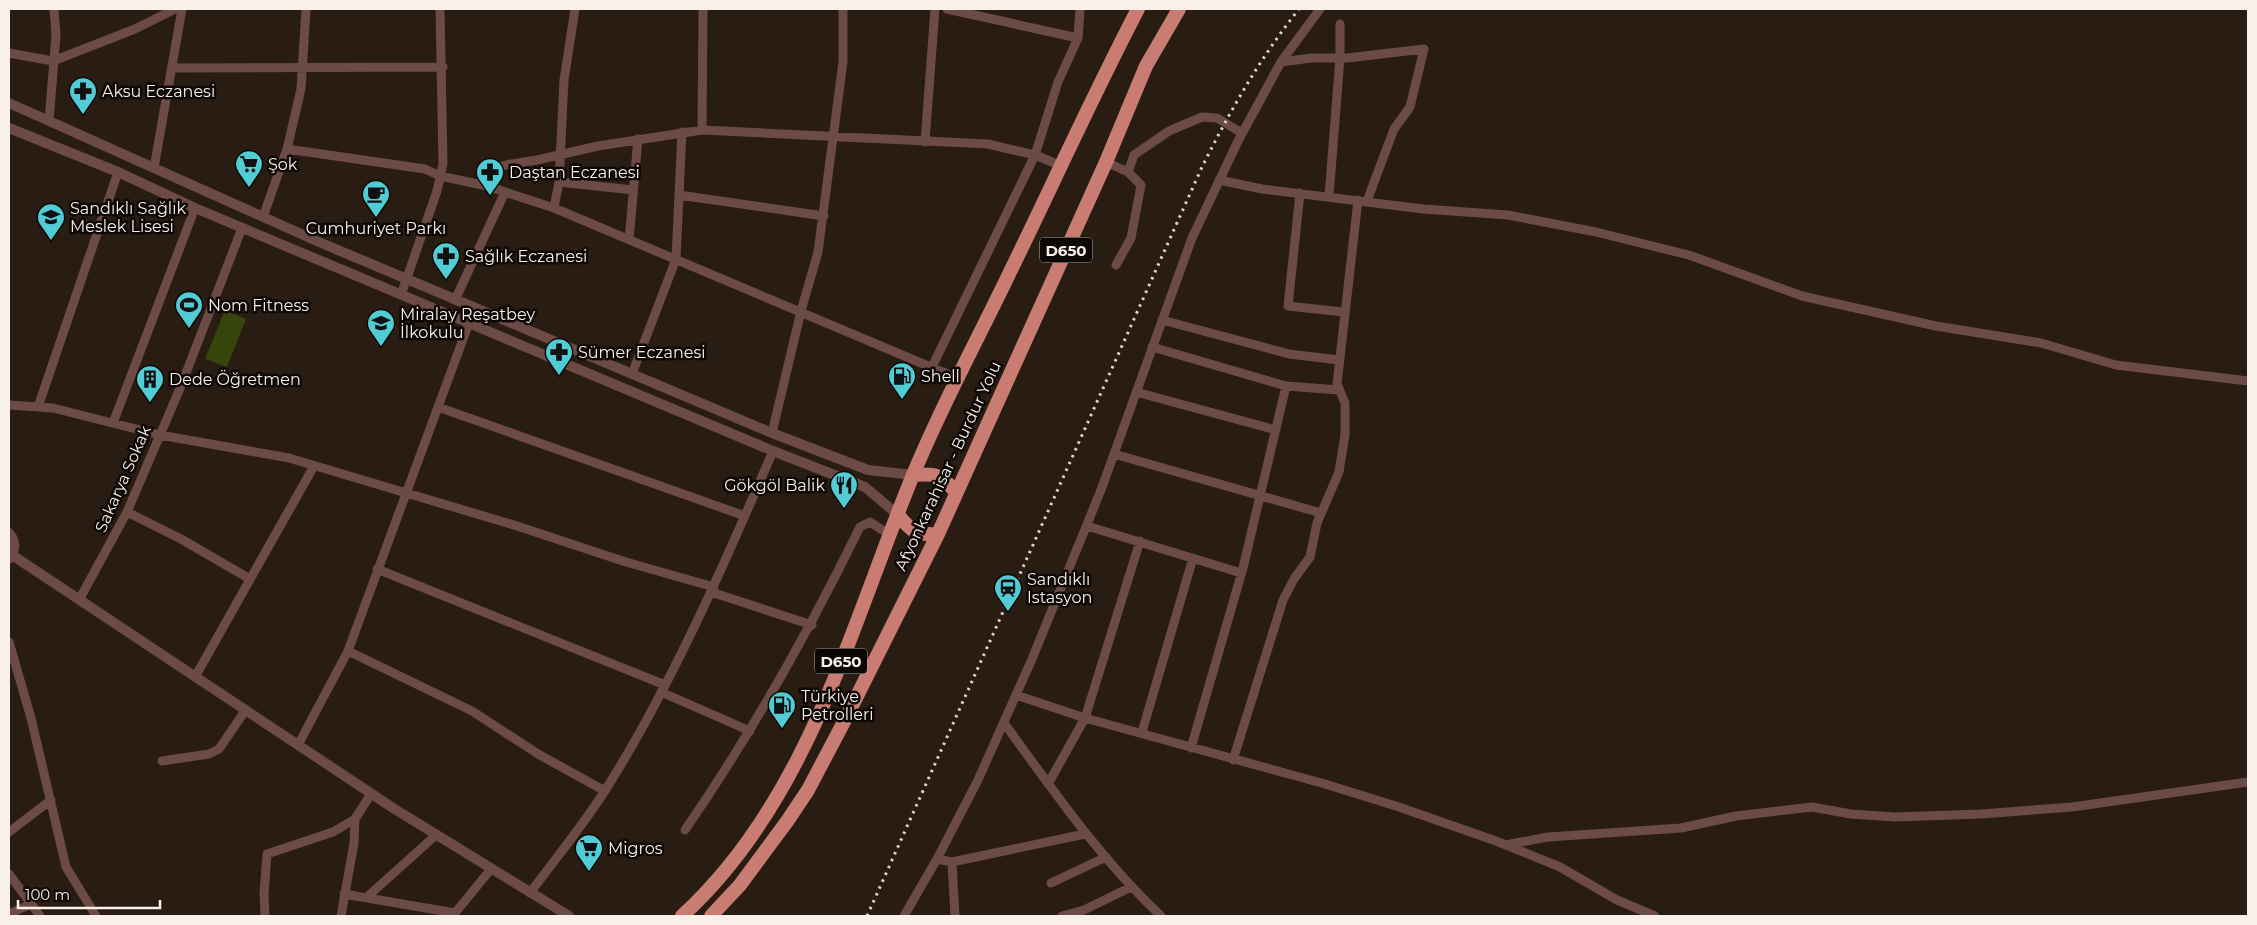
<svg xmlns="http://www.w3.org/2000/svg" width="2257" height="925" viewBox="0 0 2257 925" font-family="Montserrat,sans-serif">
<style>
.green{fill:#36460b}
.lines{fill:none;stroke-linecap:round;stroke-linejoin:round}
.minor{stroke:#6c4b46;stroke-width:9}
.tertiary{stroke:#6c4b46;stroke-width:10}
.trunk{stroke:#c97c72;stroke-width:14}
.rail{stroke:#ddd4cc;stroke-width:3;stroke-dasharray:2.5 5;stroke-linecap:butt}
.labels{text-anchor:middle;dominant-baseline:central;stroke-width:5;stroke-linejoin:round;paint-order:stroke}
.shield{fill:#0d0805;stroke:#b2aaa5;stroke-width:1}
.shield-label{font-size:15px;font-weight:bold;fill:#f9f0e9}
.poi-label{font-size:16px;fill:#f9f0e9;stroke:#0d0805;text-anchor:start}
.street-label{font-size:16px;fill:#f9f0e9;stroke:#0d0805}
</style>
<rect width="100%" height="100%" fill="#291c12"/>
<!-- green -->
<path class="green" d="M 225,310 L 246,319 L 227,367 L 205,359 Z"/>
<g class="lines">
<!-- minor -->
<path class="minor" d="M 947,9 L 1078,38
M 9,53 L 53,61 L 135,29 L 175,9
M 1281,62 L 1311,58 L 1347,58 L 1424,49 L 1410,107 L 1394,129 L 1367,201
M 172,68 L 443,67
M 49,121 L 56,35 L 54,9
M 702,130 L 703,9
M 925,142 L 935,9
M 287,149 L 425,169 L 440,176 L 487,186 L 554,208 L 959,379
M 1106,162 L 1128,172 L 1141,185 L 1131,238 L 1116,265
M 154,168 L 182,9
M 1128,172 L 1134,155 L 1169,131 L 1202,117 L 1217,118 L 1242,133
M 1219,180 L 1262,189 L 1423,209 L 1508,215 L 1596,232 L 1689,255 L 1802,296 L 1936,326 L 2041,343 L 2116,365 L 2248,381
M 559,182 L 633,190
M 480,184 L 484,175 L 495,168 L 506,165 L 537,160 L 598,146 L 702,130 L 988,144 L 1035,155 L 1062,166
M 1300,193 L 1288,306 L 1343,312
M 679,195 L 824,216
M 1329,196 L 1340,58 L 1340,24
M 554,208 L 559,182 L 564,80 L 575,9
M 263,217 L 287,149 L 301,89 L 306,9
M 629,240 L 638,139
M 401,295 L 437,191 L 443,164 L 440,9
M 455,300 L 505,192
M 1162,320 L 1289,354 L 1339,360
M 1152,347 L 1286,386 L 1339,390
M 932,367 L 1035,155 L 1058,82 L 1078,38 L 1080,9
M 632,374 L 676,259 L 682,132
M 1136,392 L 1276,430
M 9,405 L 53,408 L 160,435 L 289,458 L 517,526 L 626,562 L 714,587
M 38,407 L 118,172
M 438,407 L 745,516
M 113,423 L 195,208
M 772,433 L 801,311 L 818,252 L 843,62 L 843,9
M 1114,454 L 1321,513
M 127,512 L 181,539 L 250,579
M 1087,526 L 1241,573
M 377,569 L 665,685
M 711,592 L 812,625
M 79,600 L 127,512 L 181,386 L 242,228
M 9,642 L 31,718 L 66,867 L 96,916
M 348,651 L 472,711 L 538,754 L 605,791
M 195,677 L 314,466
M 661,692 L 750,731
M 1016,695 L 1085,718 L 1325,784 L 1399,807 L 1496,841 L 1560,867 L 1617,900 L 1655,916
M 1004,723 C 1053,790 1100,859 1161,916
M 1142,732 L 1193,558
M 298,745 L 348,651 L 469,323
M 1191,748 L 1243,568 L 1286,386
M 1233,760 L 1283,600 L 1294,579 L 1310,557 L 1317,523 L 1339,472 L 1345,435 L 1345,403 L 1337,384 L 1358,200
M 162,761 L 209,754 L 219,749 L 245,711
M 1048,784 L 1085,718 L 1140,541
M 685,830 C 752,733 808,633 860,527 L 870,522 L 890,535
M 9,832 L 51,800
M 1505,845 L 1548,837 L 1681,828 L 1736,816 L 1812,807 L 1851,814 L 1895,817 L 1981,814 L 2072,807 L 2248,782
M 937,859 L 952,862 L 955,916
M 952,862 L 1085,834
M 9,874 L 40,916
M 1051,883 L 1106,857
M 530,893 C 556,858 585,823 608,786 C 674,680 724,565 773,451
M 344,894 L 455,913 L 491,869
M 367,897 L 436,835
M 9,914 L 31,904
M 265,916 L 264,894 L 267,854 L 333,832 L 355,819 L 371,794
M 341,916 L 354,843 L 355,819
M 904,916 L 937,859 L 978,780 L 1032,659 L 1101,490 L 1192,238 L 1238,141 L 1281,62 L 1320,9
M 1062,916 L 1084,910 L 1131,887"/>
<!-- tertiary -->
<path class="tertiary" d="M 9,103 L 319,242 L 772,433 L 868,470 L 913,475
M 9,128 L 118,172 L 195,208 L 773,451 L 865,487 L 898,515
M 9,533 C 16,541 16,550 9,559
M 12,555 L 393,808 L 569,916"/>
<!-- trunk -->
<path class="trunk" d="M 913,475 C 936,473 941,475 956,492
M 898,515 C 912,532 916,535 938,534
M 682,916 C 808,801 850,628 913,475 C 941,406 978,339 1010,272 C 1053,184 1093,95 1138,9
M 711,916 L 740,885 L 788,820 L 808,790 L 847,716 L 938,534 L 1106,162 L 1146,66 L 1179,9"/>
<!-- rail -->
<path class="rail" d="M 867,916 L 1202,167 C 1230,111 1260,58 1299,9"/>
</g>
<!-- icons -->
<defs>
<g id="pharmacy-pin" transform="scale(1.4375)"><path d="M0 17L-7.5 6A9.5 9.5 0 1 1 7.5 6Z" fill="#51ccd5" stroke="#0d0805"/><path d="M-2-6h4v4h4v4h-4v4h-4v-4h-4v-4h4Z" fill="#111"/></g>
<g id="supermarket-pin" transform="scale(1.4375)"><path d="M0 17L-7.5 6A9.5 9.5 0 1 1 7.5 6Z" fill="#51ccd5" stroke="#0d0805"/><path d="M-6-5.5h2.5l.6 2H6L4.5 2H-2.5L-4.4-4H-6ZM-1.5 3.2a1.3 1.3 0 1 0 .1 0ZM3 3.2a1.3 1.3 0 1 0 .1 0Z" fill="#111"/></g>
<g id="cafe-pin" transform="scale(1.4375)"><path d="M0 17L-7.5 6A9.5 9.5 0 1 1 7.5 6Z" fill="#51ccd5" stroke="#0d0805"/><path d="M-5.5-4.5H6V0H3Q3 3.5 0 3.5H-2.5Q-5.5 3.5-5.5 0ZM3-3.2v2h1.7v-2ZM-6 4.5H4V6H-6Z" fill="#111"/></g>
<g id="school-pin" transform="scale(1.4375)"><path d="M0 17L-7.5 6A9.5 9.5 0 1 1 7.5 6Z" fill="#51ccd5" stroke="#0d0805"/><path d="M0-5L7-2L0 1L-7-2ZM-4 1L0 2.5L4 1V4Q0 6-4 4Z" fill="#111"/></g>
<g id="stadium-pin" transform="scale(1.4375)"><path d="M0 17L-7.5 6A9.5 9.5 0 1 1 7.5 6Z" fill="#51ccd5" stroke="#0d0805"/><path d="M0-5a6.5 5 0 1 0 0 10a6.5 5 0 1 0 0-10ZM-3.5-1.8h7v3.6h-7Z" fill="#111"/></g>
<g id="fuel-pin" transform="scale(1.4375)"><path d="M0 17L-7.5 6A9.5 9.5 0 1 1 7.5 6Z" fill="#51ccd5" stroke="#0d0805"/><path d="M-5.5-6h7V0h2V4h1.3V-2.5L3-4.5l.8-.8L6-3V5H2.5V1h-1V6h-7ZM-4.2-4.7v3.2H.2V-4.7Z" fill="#111"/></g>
<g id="building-pin" transform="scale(1.4375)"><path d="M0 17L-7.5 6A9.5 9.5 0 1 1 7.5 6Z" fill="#51ccd5" stroke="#0d0805"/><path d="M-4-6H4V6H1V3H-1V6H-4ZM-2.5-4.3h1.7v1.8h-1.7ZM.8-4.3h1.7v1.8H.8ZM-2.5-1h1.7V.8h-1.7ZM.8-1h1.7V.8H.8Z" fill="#111"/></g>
<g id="restaurant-pin" transform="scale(1.4375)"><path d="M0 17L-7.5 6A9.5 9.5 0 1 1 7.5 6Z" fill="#51ccd5" stroke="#0d0805"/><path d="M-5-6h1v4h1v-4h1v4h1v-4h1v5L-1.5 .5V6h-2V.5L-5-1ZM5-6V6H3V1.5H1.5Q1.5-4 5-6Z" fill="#111"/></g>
<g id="station-pin" transform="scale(1.4375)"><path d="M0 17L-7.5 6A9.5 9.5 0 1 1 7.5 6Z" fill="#51ccd5" stroke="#0d0805"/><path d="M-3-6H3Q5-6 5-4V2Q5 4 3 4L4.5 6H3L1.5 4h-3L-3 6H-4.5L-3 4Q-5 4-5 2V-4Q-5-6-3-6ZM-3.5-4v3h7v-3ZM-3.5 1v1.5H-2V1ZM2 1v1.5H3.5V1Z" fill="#111"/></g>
</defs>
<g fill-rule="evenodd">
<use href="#pharmacy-pin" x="83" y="91"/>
<use href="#supermarket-pin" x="249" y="164"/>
<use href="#pharmacy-pin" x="490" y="172"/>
<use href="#cafe-pin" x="376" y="194"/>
<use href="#school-pin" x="51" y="217"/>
<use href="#pharmacy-pin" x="446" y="256"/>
<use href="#stadium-pin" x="189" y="305"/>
<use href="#school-pin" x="381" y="323"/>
<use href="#pharmacy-pin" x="559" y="352"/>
<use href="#fuel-pin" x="902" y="376"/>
<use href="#building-pin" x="150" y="379"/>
<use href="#restaurant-pin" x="844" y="485"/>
<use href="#station-pin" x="1008" y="588"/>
<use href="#fuel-pin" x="782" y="705"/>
<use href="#supermarket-pin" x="589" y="848"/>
</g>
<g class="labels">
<!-- shield labels -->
<g class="shield">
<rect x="1040" y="237.5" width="52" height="25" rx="4"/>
<rect x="815" y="648.5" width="52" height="25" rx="4"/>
</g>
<g class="shield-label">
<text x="1066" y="250">D650</text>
<text x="841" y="661">D650</text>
</g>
<!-- poi labels -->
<g class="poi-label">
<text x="102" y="91">Aksu Eczanesi</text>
<text x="268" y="164">Şok</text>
<text x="509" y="172">Daştan Eczanesi</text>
<text x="70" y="208">Sandıklı Sağlık<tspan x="70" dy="18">Meslek Lisesi</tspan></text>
<text x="376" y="228" text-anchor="middle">Cumhuriyet Parkı</text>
<text x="465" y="256">Sağlık Eczanesi</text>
<text x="208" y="305">Nom Fitness</text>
<text x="400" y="314">Miralay Reşatbey<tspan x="400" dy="18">İlkokulu</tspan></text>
<text x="578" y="352">Sümer Eczanesi</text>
<text x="921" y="376">Shell</text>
<text x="169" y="379">Dede Öğretmen</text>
<text x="825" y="485" text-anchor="end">Gökgöl Balik</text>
<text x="1027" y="579">Sandıklı<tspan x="1027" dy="18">Istasyon</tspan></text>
<text x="801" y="696">Türkiye<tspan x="801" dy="18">Petrolleri</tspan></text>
<text x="608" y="848">Migros</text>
</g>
<!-- street labels -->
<g class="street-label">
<text transform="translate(948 466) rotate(-65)">Afyonkarahisar - Burdur Yolu</text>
<text transform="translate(123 479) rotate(-66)">Sakarya Sokak</text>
</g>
</g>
<!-- border -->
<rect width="2257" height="925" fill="none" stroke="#f9f0e9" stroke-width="20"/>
<!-- scale -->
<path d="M18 900v8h142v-8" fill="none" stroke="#f9f0e9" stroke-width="2.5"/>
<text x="25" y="900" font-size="15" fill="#f9f0e9" stroke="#0d0805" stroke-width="4" paint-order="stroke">100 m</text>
</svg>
